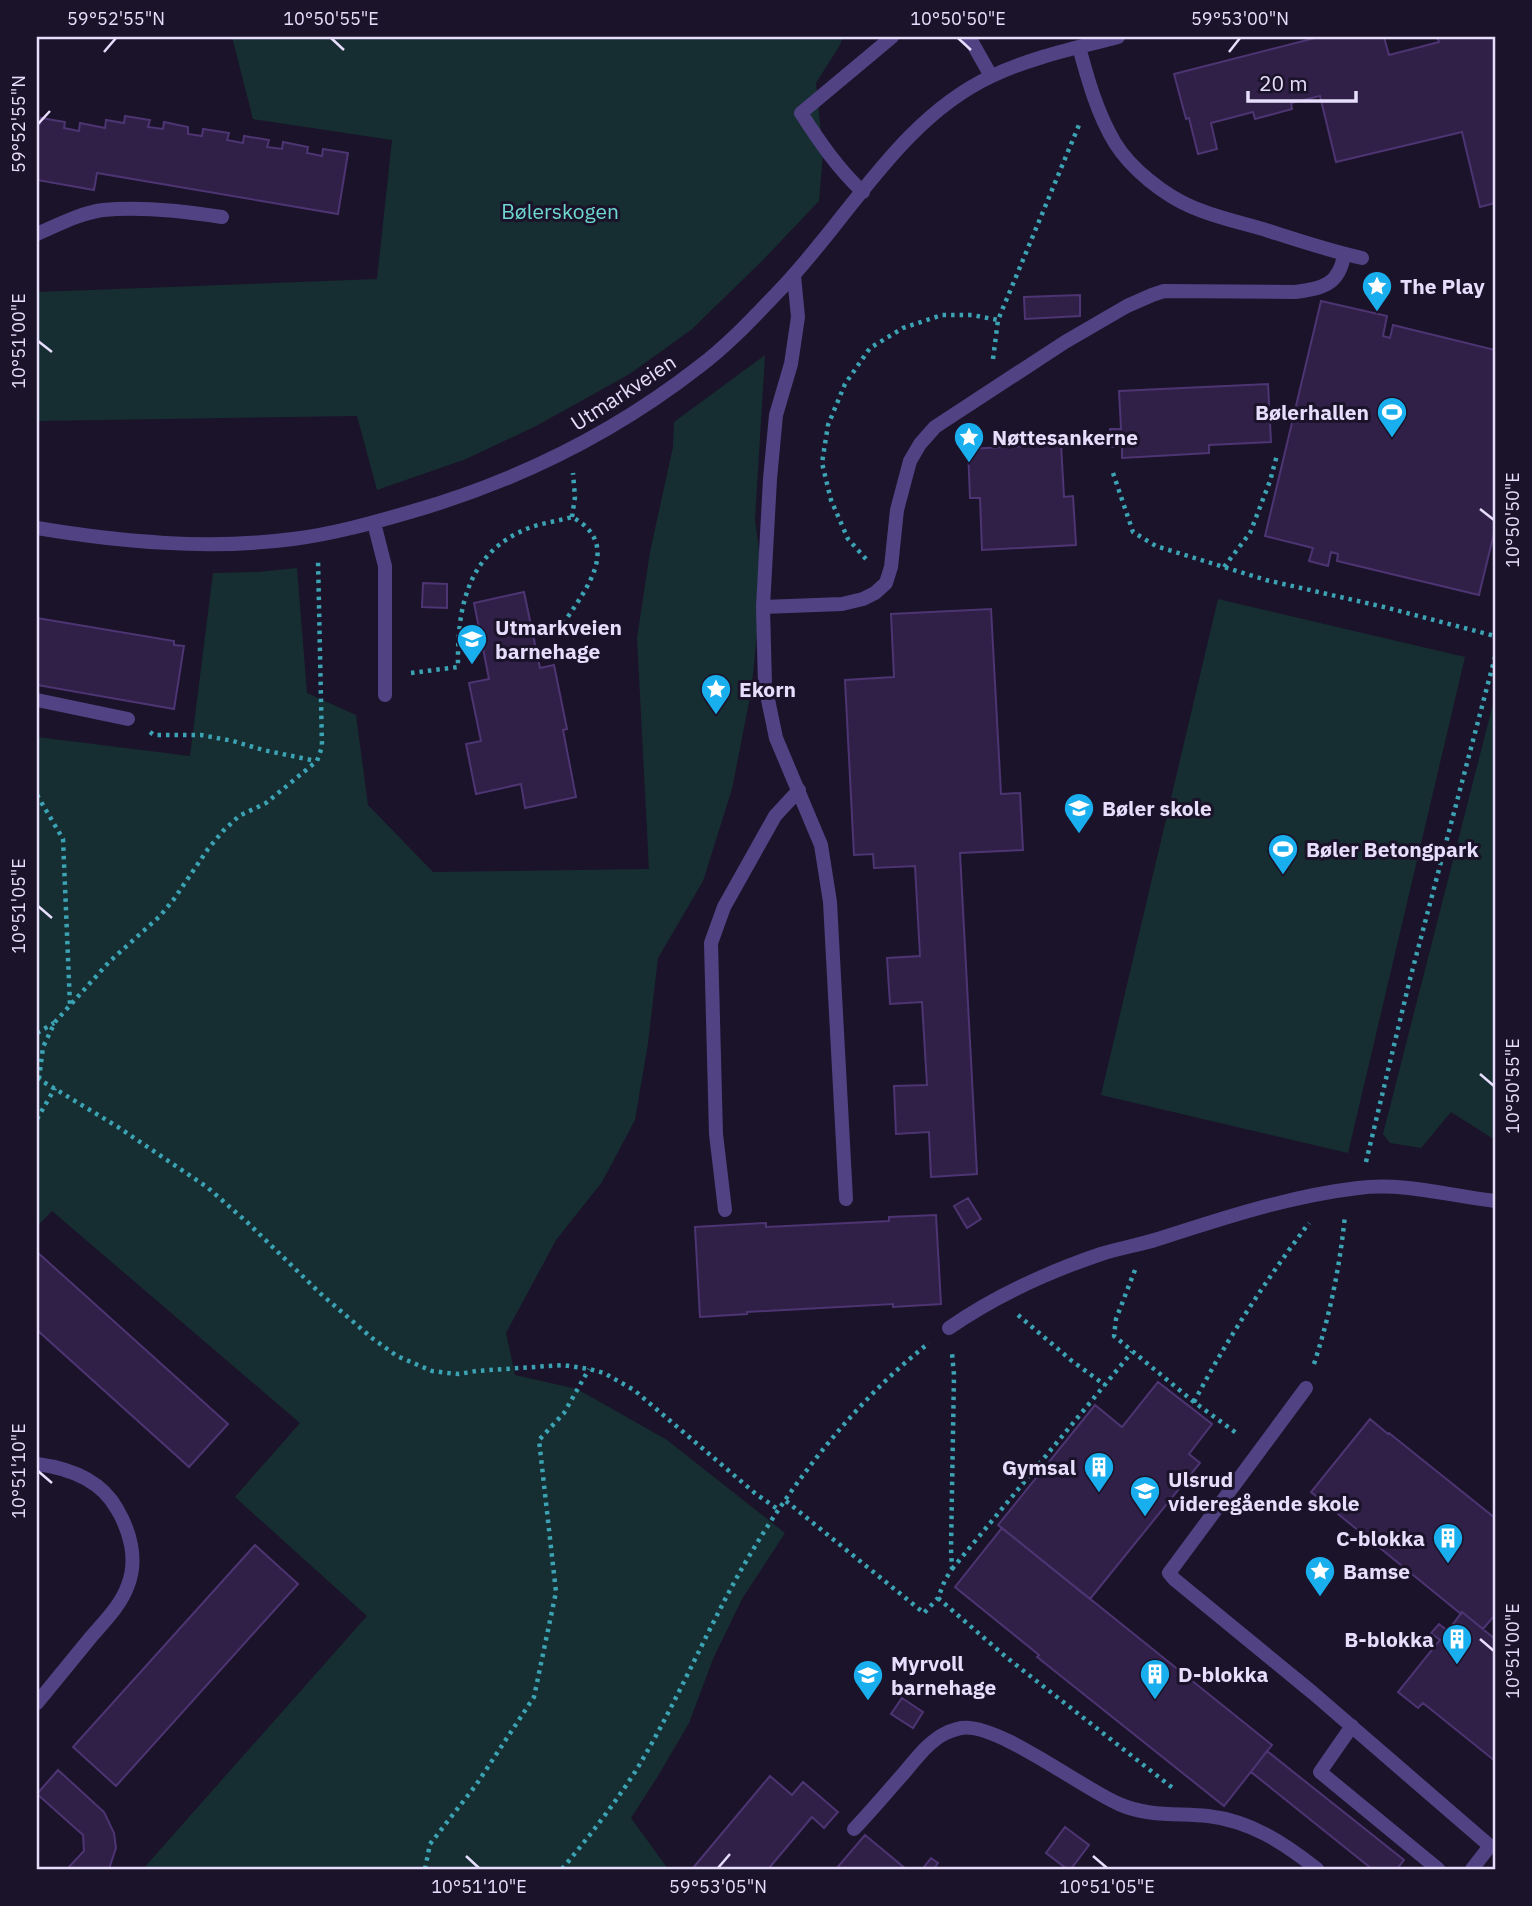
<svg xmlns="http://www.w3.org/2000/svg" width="1532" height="1906" viewBox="0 0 1532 1906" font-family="'IBM Plex Sans',sans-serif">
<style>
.green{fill:#162e32}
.building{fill:#302048;stroke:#4d3472;stroke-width:2}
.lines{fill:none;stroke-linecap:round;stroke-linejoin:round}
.path{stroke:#3ba3b3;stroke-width:4.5;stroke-dasharray:3.5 5;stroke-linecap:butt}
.service{stroke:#514284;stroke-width:14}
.minor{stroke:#514284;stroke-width:14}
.tertiary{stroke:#514284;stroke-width:14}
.ticks{fill:none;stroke:#e7ddfc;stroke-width:2.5}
.labels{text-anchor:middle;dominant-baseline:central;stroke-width:6;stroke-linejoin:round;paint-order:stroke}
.park-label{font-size:21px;fill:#6ed8d2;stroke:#1b1329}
.poi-label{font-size:21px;font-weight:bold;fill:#e7ddfc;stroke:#1b1329;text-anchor:start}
.street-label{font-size:21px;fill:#e7ddfc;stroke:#1b1329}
.neatline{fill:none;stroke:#e7ddfc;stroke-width:2.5}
.ticks-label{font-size:18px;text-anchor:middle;fill:#e7ddfc}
</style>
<rect width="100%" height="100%" fill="#1b1329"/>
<!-- green -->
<path class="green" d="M 232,37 L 843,37 L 840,45 L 816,83 L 823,153 L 819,201 L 763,260 L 691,330 L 628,375 L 536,426 L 466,459 L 377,490 L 357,416 L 37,421 L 37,292 L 377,279 L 392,140 L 253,119 Z
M 765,355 L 755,520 L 763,580 L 751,692 L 732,789 L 703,881 L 658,958 L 648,1043 L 635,1120 L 602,1182 L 556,1240 L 506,1333 L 515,1375 L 577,1389 L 667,1440 L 785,1533 L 742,1599 L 713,1659 L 689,1723 L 658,1776 L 631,1818 L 668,1869 L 143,1869 L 367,1616 L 235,1497 L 300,1423 L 52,1211 L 37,1226 L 37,737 L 190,756 L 213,573 L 258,572 L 297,568 L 307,693 L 356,715 L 368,805 L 433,872 L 649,869 L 637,638 L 650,552 L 673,447 L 674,422 Z
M 1218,599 L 1465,657 L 1348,1153 L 1101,1095 Z
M 1495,696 L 1495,1140 L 1451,1112 L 1421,1148 L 1390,1143 L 1383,1134 Z"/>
<!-- building -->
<path class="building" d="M 1319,37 L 1384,37 L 1389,55 L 1439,42 L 1437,37 L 1495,37 L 1495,203 L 1480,207 L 1462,132 L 1336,162 L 1320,96 L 1291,103 L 1292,109 L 1255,119 L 1253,112 L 1211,123 L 1217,149 L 1198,154 L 1189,118 L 1186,119 L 1174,74 Z
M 125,116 L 150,120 L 148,127 L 163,129 L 164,122 L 188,127 L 188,134 L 202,136 L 203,129 L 229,133 L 227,140 L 243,143 L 244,136 L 269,140 L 267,147 L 282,149 L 283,142 L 308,147 L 307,153 L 322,156 L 323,149 L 348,153 L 338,214 L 97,173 L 94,190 L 37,180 L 37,123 L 40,124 L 41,118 L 65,122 L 64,128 L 79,131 L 80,123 L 105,128 L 106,120 L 124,123 Z
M 1080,295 L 1080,316 L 1025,319 L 1024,297 Z
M 1321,301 L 1387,316 L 1383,336 L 1390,338 L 1393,325 L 1495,350 L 1495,529 L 1479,595 L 1337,561 L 1338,554 L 1331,552 L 1328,566 L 1309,561 L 1313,548 L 1265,536 Z
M 1268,384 L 1271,442 L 1209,445 L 1209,453 L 1122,458 L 1122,447 L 1111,447 L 1110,429 L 1121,429 L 1119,391 Z
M 1061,444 L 1064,497 L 1073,496 L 1076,545 L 982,550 L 980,498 L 970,498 L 968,449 Z
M 423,583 L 447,584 L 447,608 L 422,607 Z
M 524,592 L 540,668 L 554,665 L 567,729 L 563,730 L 576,797 L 525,808 L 521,784 L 476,794 L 466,744 L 481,741 L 469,683 L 489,679 L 474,603 Z
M 991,609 L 1001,794 L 1020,793 L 1023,850 L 960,853 L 977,1174 L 931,1177 L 929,1132 L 896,1134 L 894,1086 L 927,1085 L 922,1002 L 890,1004 L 887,958 L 920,956 L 915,866 L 874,868 L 873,854 L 854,855 L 845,680 L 894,677 L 891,614 Z
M 37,618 L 174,641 L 174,645 L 184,646 L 174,709 L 37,685 Z
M 968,1198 L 981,1219 L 967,1228 L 954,1206 Z
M 936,1215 L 941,1304 L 893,1307 L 893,1304 L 747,1312 L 747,1314 L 700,1317 L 695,1227 L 766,1223 L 766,1227 L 889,1221 L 889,1217 Z
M 37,1252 L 228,1424 L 189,1467 L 37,1330 Z
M 1158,1382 L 1212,1424 L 1189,1454 L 1200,1463 L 1090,1599 L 998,1525 L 1095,1405 L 1122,1427 Z
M 1370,1419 L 1388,1434 L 1389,1433 L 1495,1518 L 1495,1615 L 1483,1629 L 1462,1612 L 1461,1614 L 1311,1492 Z
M 1002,1528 L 1272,1745 L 1224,1806 L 1037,1657 L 1039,1655 L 955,1587 Z
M 255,1545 L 298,1584 L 116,1786 L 73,1747 Z
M 1462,1612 L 1495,1639 L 1495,1761 L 1423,1703 L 1418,1708 L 1398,1692 L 1440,1640 L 1431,1633 L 1439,1624 L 1448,1631 Z
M 902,1698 L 923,1712 L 913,1728 L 891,1714 Z
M 1267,1751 L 1404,1860 L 1397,1869 L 1372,1869 L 1251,1772 Z
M 58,1770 L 104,1812 L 114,1833 L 116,1848 L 109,1869 L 67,1869 L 84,1851 L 83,1835 L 37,1794 Z
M 770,1776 L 792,1795 L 803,1782 L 838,1812 L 824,1828 L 812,1817 L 769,1868 L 770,1869 L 695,1869 L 693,1868 Z
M 1065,1827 L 1089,1845 L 1071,1869 L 1067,1869 L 1046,1853 Z
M 865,1835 L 906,1869 L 836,1869 Z
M 931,1858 L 938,1863 L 934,1869 L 927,1869 L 924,1867 Z"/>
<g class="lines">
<!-- path -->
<path class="path" d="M 993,359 L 998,320 L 1079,125
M 1113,473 L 1133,532 L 1156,546 L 1266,580 L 1384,607 L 1495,636
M 572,517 L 575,497 L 573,473
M 866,559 L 848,539 L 831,500 L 822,463 L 828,425 L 845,384 L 870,348 L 903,328 L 942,315 L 972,315 L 998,320
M 1224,567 L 1250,533 L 1270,481 L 1277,455
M 411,673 L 458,667 C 457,608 467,552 529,528 C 542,523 558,521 572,517 C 622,544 587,588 565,621
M 150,732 L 154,735 L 201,735 L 233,741 L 263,750 L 316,761
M 37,795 L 63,839 L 70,1005
M 37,1033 L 54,1023
M 37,1078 L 118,1127 L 207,1187 L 248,1223 L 321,1294 L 372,1338 L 397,1356 L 432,1371 L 448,1373 L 459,1374 L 476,1371 L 563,1365 L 589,1369 L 604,1373 L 634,1390 L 756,1494 L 779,1510
M 39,1079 L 43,1047 L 55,1022 L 109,962 L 160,916 L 174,899 L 208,849 L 223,831 L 239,816 L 266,803 L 317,761 L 322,747 L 318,559
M 37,1119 L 55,1088
M 1366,1162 L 1409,983 L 1495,657
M 1135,1270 L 1116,1319 L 1114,1336 L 1194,1402 L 1239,1435
M 1018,1315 L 1072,1361 L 1105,1385
M 1314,1364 C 1330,1315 1340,1266 1345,1215
M 1194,1402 C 1227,1339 1266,1280 1309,1223
M 786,1501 L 924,1613 L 938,1598 L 945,1580 L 952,1569 L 951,1549 L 954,1375 L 952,1353
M 952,1569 L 1132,1352
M 938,1598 L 1006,1657 L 1174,1789
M 425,1869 L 430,1844 L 476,1785 L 534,1697 L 556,1592 L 539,1440 L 564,1413 L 589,1369
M 562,1869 C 588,1838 613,1806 635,1772 C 673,1710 701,1643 736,1579 C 783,1494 852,1403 929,1343"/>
<!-- service -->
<path class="service" d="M 969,37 L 991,76
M 1079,47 C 1088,80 1097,113 1115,143 C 1131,169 1164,195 1192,207 C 1217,218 1244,223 1269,231 C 1300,241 1330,251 1362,258
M 863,192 C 838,169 819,141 801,113 L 892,37
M 37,234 C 58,225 80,213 103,210 C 142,206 184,211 222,217
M 794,276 L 798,317 L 791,364 L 776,415 L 770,479 L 763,607 L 765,685 L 776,738 L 821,845 L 830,902 L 846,1199
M 374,523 L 385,566 L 385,695
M 763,607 L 842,604 L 863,599 L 875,593 L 886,583 L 891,567 L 897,510 L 910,461 L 920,444 L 935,427 L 1065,342 L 1127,306 L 1152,295 L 1164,291 L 1295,292 C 1321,289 1340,285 1344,254
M 37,700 L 128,719
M 725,1210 L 716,1134 L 711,943 L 724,907 L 775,816 L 799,790
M 949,1328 C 995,1296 1048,1272 1101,1254 C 1120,1248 1139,1245 1158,1239 C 1223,1218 1290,1196 1358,1188 C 1404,1182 1450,1196 1495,1201
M 1306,1388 L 1169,1573 L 1174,1579 L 1313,1693 L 1490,1846 L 1472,1869
M 1352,1726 L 1320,1772 L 1438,1869
M 854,1829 C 871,1811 887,1792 904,1773 C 916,1759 929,1741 946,1733 C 950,1731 957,1729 961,1728 C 997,1722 1083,1789 1119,1804 C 1148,1817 1178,1813 1208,1816 C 1251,1821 1284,1843 1317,1869"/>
<!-- minor -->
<path class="minor" d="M 37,1464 C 68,1468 101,1480 117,1509 C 130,1531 138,1559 128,1585 C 121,1605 105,1621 91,1637 C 73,1659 55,1681 37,1703"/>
<!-- tertiary -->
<path class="tertiary" d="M 37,528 C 121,542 208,550 293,539 C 333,534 372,523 410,512 C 515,482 613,434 700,366 C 728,345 753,318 777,293 C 847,222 899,119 992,76 C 1032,57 1076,48 1118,37"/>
</g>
<!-- ticks -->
<path class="ticks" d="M 331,38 L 344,50M 958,38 L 971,50M 104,52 L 116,38M 1229,52 L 1240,38M 38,124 L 50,111M 38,341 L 52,352M 1480,509 L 1494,520M 38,906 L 52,918M 1480,1074 L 1494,1086M 38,1471 L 52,1483M 1480,1639 L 1494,1651M 466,1856 L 479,1868M 1093,1856 L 1107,1868M 718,1868 L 730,1854"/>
<!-- icons -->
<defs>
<g id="sight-pin" transform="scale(1.575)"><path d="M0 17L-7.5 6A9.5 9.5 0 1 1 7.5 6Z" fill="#19aeed" stroke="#1b1329"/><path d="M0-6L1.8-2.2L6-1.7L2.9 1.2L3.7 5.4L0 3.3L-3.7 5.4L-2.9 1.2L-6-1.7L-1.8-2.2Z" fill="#fff"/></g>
<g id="stadium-pin" transform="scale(1.575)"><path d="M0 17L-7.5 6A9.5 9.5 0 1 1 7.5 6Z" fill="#19aeed" stroke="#1b1329"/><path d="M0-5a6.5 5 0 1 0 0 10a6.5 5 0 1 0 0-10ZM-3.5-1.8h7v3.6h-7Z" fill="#fff"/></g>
<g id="school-pin" transform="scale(1.575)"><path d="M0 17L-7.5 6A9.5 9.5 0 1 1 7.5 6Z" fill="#19aeed" stroke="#1b1329"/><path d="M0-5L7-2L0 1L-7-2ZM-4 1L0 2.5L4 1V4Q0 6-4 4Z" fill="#fff"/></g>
<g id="building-pin" transform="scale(1.575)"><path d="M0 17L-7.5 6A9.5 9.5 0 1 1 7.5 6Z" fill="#19aeed" stroke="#1b1329"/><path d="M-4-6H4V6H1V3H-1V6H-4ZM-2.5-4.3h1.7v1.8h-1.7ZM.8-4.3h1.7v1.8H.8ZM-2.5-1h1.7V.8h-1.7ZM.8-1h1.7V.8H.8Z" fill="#fff"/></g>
</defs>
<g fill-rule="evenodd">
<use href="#sight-pin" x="1377" y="286"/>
<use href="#stadium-pin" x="1392" y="412"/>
<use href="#sight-pin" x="969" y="437"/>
<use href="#school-pin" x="472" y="639"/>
<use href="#sight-pin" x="716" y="689"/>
<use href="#school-pin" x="1079" y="808"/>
<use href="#stadium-pin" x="1283" y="849"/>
<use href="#building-pin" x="1099" y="1467"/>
<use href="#school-pin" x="1145" y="1491"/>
<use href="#building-pin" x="1448" y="1538"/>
<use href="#sight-pin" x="1320" y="1571"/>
<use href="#building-pin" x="1457" y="1639"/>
<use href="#building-pin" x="1155" y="1674"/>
<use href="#school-pin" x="868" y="1675"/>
</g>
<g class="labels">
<!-- park labels -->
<g class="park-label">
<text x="560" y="211">Bølerskogen</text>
</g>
<!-- poi labels -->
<g class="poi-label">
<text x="1400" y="286">The Play</text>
<text x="1369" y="412" text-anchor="end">Bølerhallen</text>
<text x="992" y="437">Nøttesankerne</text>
<text x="495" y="627">Utmarkveien<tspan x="495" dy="24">barnehage</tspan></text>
<text x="739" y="689">Ekorn</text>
<text x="1102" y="808">Bøler skole</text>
<text x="1306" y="849">Bøler Betongpark</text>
<text x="1076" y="1467" text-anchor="end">Gymsal</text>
<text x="1168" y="1479">Ulsrud<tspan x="1168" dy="24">videregående skole</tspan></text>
<text x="1425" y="1538" text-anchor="end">C-blokka</text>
<text x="1343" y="1571">Bamse</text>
<text x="1434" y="1639" text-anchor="end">B-blokka</text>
<text x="891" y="1663">Myrvoll<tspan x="891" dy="24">barnehage</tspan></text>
<text x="1178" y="1674">D-blokka</text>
</g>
<!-- street labels -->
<g class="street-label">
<text transform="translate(623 392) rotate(-33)">Utmarkveien</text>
</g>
</g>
<!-- border -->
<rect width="1532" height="1906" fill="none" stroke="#1b1329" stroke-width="77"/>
<!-- scale -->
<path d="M1248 91v10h108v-10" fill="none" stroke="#e7ddfc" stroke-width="3.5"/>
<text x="1259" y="91" font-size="21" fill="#e7ddfc" stroke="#1b1329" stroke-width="5" paint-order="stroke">20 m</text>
<rect x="38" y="38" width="1456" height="1830" class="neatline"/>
<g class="ticks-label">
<text x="116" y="25">59°52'55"N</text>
<text x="331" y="25">10°50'55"E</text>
<text x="958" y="25">10°50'50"E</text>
<text x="1240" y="25">59°53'00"N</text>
<text transform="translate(19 124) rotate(-90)" y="6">59°52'55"N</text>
<text transform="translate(19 341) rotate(-90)" y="6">10°51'00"E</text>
<text transform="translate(1513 520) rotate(-90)" y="6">10°50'50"E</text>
<text transform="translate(19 906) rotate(-90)" y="6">10°51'05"E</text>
<text transform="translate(1513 1086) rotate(-90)" y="6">10°50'55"E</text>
<text transform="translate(19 1471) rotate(-90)" y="6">10°51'10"E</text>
<text transform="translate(1513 1651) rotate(-90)" y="6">10°51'00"E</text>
<text x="479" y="1893">10°51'10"E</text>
<text x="718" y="1893">59°53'05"N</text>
<text x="1107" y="1893">10°51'05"E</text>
</g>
</svg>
